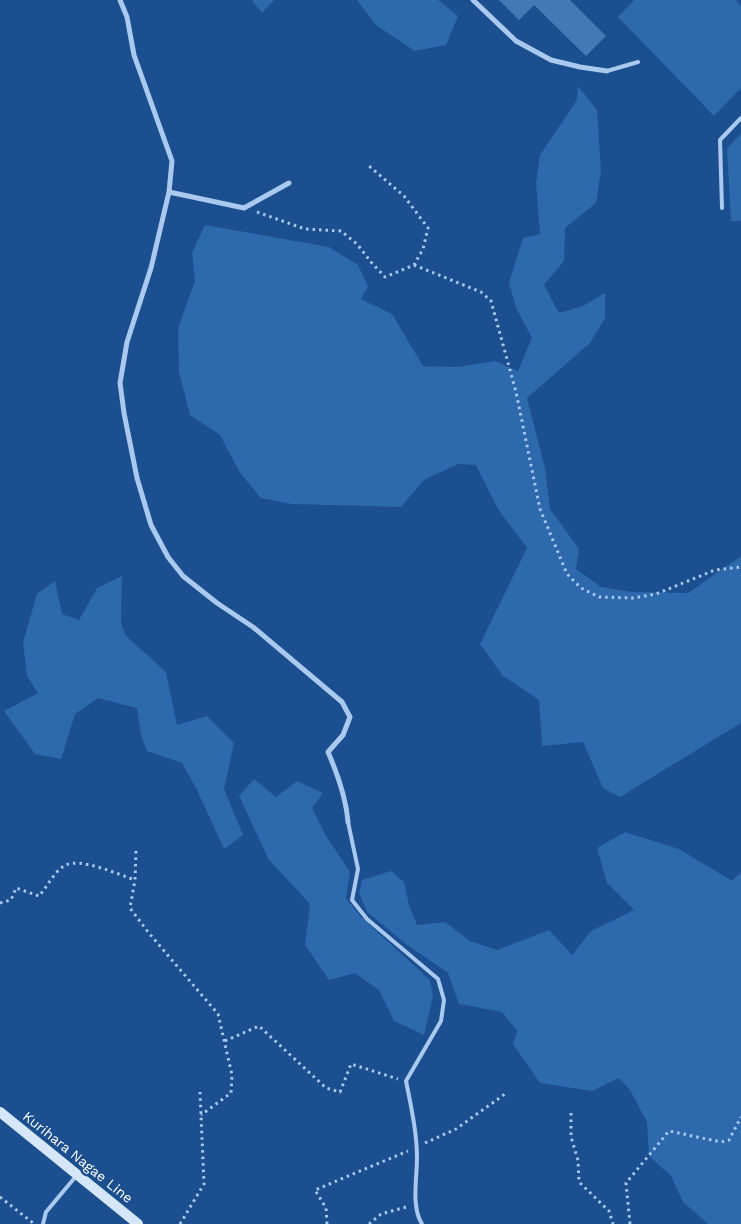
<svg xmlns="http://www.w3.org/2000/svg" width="741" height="1224" viewBox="0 0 741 1224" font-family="'Work Sans',sans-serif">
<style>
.green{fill:#2e69ad}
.building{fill:#4478b7}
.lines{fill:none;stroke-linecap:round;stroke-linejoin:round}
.path{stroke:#a9c9ee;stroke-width:3;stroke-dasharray:2.5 4;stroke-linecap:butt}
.lane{stroke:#a9c9ee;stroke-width:4}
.street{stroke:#a9c9ee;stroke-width:5}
.secondary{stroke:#d6e6fa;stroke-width:10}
.labels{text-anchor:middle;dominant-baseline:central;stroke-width:5;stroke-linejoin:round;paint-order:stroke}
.street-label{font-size:14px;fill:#fff;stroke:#1b4f8f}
</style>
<rect width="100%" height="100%" fill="#1b4f8f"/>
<!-- green -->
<path class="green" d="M 252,0 L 274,0 L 262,13 Z
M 357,0 L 438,0 L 458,16 L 446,45 L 415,51 L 376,25 Z
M 634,0 L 736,0 L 741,6 L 741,88 L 714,116 L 618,17 Z
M 578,86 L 597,110 L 601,171 L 596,203 L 565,228 L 564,261 L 544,285 L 559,313 L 583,306 L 605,293 L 605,318 L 590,343 L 527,398 L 545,468 L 550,509 L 579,549 L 576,569 L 601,587 L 632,592 L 688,593 L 741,556 L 741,723 L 620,797 L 603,788 L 583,742 L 542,746 L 539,700 L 503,676 L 480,644 L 527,548 L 498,509 L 476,465 L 458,464 L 424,480 L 401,507 L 292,504 L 261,498 L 240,473 L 220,435 L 190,415 L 179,372 L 178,328 L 195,281 L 192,253 L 205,225 L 329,247 L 358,265 L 368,286 L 361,299 L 392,314 L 423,366 L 459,367 L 495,361 L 518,371 L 532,338 L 517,310 L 509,283 L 523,238 L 540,234 L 536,183 L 540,155 L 577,100 Z
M 741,133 L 741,221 L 731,221 L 727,149 Z
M 122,576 L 121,623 L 126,636 L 166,672 L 177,725 L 207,716 L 234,743 L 224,789 L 243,835 L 224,849 L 196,788 L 182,763 L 147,751 L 141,735 L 137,708 L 98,698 L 75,714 L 61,759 L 35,754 L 4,711 L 38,693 L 27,676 L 23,642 L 37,594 L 55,581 L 62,614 L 79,620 L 97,588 Z
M 254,779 L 276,797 L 297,781 L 323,793 L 312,808 L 326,836 L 350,872 L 346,898 L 360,916 L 430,980 L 433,996 L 424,1035 L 394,1021 L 379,990 L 355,973 L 329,980 L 305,945 L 310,904 L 269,860 L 239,796 Z
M 625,832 L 679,849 L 732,881 L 741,872 L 741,1224 L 708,1224 L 683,1202 L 671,1176 L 649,1156 L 647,1122 L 630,1090 L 619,1078 L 592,1091 L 540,1083 L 513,1044 L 517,1031 L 502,1012 L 459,1004 L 448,973 L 406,944 L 367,912 L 359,893 L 362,880 L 391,871 L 404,882 L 409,905 L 417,925 L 445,922 L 470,941 L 497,950 L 549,930 L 572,955 L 591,931 L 634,910 L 607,883 L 597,848 Z"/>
<!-- building -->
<path class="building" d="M 499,0 L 570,0 L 606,36 L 586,56 L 534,5 L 519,20 Z"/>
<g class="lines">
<!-- path -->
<path class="path" d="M 257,212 L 305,229 L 341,231 L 357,244 L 371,262 L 385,277 L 414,265 L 423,249 L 428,228 L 404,196 L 369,166
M 414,265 L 481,292 L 491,301 L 516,392 L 540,509 L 567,574 L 581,588 L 599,597 L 633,598 L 656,594 L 715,570 L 741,567
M 136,851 L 135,880 L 130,908 L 148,932 L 218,1014 L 232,1075 L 231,1093 L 201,1115
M 0,903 L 11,900 L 16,888 L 39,896 C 47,887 54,872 64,866 C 78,856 120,875 135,880
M 225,1041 L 259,1026 L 326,1088 L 340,1092 L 351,1064 L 398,1079
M 571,1113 L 571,1137 L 578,1160 L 579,1182 L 609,1211 L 613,1224
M 425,1143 L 456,1129 L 505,1094
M 0,1197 L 33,1223
M 180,1224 L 204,1184 L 200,1092
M 327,1224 L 326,1208 L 315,1190 L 408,1151
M 369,1224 L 381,1214 L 406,1207
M 630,1224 L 626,1183 L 669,1131 L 721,1142 L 729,1140 L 741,1117"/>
<!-- lane -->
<path class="lane" d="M 607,71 L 638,62
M 722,208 L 720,140 L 741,118
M 348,822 L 358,869 L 352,900 L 367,919 L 438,979 L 444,1000 L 441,1021 L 406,1081 C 411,1106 417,1133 417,1158 C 417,1178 411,1207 422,1224
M 43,1224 L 46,1212 L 77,1175"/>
<!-- street -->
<path class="street" d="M 120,0 L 127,17 L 134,55 L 172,161 L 169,192 L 151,268 L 127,342 L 120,383 L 124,413 L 137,478 L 151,525 L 168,557 L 183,576 L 217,603 L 253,627 L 342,702 L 350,717 L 343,735 L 328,752 C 338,775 346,797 348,822
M 473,0 L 516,41 L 551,60 L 580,67 L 607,71
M 169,192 L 244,208 L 289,183"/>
<!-- secondary -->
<path class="secondary" d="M 0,1112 L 138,1224"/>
</g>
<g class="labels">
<!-- street labels -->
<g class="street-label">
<text transform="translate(78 1157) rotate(39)">Kurihara Nagae Line</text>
</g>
</g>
</svg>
